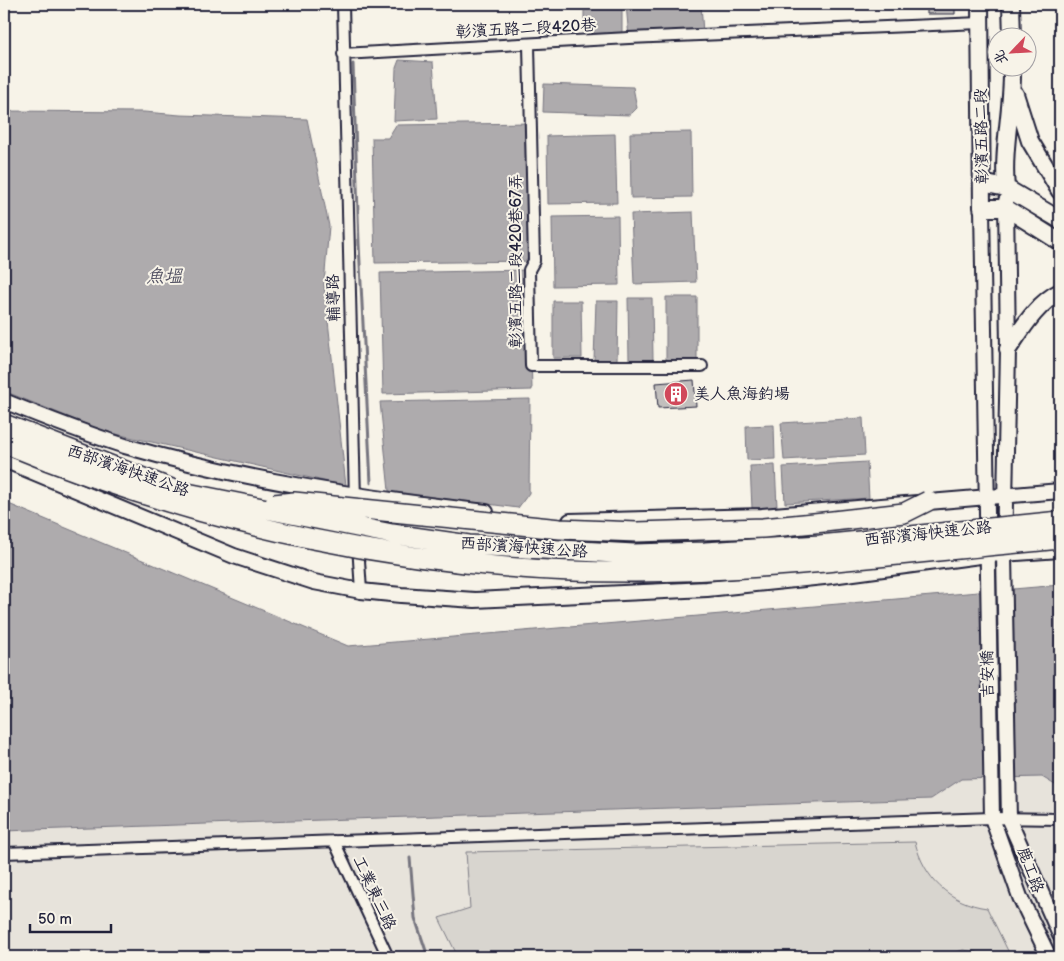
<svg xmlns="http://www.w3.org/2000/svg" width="1064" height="961" viewBox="0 0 1064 961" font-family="'Balsamiq Sans','LXGW WenKai TC',sans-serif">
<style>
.built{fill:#e7e3db}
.green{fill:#d8d5cf;stroke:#7d7c85}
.water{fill:#aeabad;stroke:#76747f}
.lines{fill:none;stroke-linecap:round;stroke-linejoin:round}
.stream{stroke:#76747f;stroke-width:3}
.building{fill:#c2bfbd;stroke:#22223b}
.street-casing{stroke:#22223b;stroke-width:14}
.secondary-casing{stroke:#22223b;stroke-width:18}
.primary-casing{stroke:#22223b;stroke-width:20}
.street{stroke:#f7f3e8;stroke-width:10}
.secondary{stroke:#f7f3e8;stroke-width:14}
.primary{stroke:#f7f3e8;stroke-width:16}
.highway-bridge-casing{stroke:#22223b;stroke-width:22;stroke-linecap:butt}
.highway-bridge{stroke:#f7f3e8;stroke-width:19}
.labels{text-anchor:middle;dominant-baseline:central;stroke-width:4;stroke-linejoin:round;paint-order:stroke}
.street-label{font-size:16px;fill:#22223b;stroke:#f7f3e8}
.poi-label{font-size:16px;fill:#22223b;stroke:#f7f3e8;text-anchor:start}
.water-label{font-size:18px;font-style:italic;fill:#535263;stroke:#f7f3e8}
</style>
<rect width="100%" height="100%" fill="#f7f3e8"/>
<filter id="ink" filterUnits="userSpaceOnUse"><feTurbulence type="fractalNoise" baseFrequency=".02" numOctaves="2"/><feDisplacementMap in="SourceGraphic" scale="10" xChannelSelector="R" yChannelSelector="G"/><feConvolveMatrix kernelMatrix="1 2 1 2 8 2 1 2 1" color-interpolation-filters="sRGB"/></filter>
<g filter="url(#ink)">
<!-- built -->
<path class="built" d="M 1042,777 L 1060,788 L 1060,957 L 4,957 L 4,831 L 931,799 L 961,779 Z"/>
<!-- green -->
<path class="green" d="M 915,842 C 924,878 949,903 987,908 L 1011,957 L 983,957 L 976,952 L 963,950 L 941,957 L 458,957 L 439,918 L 470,908 L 466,852 Z"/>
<!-- water -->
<path class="water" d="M 584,4 L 622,4 L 622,34 L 584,35 Z
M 626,4 L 701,4 L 703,33 L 629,38 Z
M 399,60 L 433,62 L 437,119 L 394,121 L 396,68 Z
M 544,84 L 633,87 L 637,108 L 630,115 L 543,112 Z
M 4,111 L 144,112 L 180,115 L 307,119 L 329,226 L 324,284 L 346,486 L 103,431 L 4,391 Z
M 531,123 L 534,261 L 375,263 L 372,138 L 388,138 L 396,125 Z
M 691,132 L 692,197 L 631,198 L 630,133 Z
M 615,134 L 617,203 L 548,204 L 547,136 Z
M 693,212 L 696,282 L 634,284 L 631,214 Z
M 618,216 L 619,285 L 553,286 L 552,217 Z
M 529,270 L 532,390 L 383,394 L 380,273 Z
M 666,297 L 697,297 L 697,361 L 666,361 Z
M 628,298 L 652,298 L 653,360 L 629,360 Z
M 553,301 L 581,301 L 582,358 L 553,358 Z
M 596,301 L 618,301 L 617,360 L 594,360 Z
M 530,399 L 529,493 L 518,508 L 389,491 L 380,402 Z
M 863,418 L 865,455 L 784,460 L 781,423 Z
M 774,425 L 775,459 L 747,460 L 746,426 Z
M 867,462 L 869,498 L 785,503 L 783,467 Z
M 775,465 L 777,507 L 752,508 L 750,466 Z
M 4,502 L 348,646 L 1060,585 L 1060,788 L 1042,777 L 961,779 L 931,799 L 4,831 Z"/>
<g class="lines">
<!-- stream -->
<path class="stream" d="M 353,64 L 359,244 L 371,483
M 499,556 L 545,558
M 410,858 L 415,918 L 428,957"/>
</g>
<!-- building -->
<path class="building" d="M 927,4 L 955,4 L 955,14 L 927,14 Z
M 694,380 L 696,406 L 658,408 L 656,383 Z
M 307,953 L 308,957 L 290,957 Z"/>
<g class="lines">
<!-- street casing -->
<g class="street-casing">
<path id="street" d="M 343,4 L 355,500
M 529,45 L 534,261 L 529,270 L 531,366 L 702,366
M 343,54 L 629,38 L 980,23
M 358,545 L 361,591
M 334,841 L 388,957
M 4,853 L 992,818 L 1060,819"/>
</g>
<!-- secondary casing -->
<g class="secondary-casing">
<path id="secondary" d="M 1006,201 L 1008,349 L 1004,555 L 1009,820 L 1060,935
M 982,208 L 992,818 L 1020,897 L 1049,957
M 4,401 C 43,417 84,433 125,446 C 242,480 365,498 486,512
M 4,460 L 234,556 L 314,582 L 361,591 L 401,595 L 475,600 L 707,589 L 824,577 L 987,555 L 1060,550
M 570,521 L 762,516 L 1060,491"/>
</g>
<!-- primary casing -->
<g class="primary-casing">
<path id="primary" d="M 980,4 L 982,208 L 1006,208 L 1060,242
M 1011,4 L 1012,38
M 1015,94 L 1030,141 L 1060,191
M 982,183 L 1006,188 L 1060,220
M 1006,188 C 1002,148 1013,108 1012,68
M 1008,349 C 1022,329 1037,303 1060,292"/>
</g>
<!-- street -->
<use href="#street" class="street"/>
<!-- secondary -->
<use href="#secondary" class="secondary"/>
<!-- primary -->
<use href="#primary" class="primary"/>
<!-- highway-bridge casing -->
<g class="highway-bridge-casing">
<path id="highway-bridge" d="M 4,424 L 177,491 L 392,534 L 469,545 L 634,554 L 705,552 L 820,545 L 1060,521
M 4,443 C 203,526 419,573 635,572 C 777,571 919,552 1060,539
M 274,504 L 294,502 L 560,529 L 637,532 L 763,528 L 824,522 L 904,513 L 928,501"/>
</g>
<!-- highway-bridge -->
<use href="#highway-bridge" class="highway-bridge"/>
</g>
</g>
<!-- icons -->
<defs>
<g id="building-disc" transform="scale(1.25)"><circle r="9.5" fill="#d1495b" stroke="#f7f3e8"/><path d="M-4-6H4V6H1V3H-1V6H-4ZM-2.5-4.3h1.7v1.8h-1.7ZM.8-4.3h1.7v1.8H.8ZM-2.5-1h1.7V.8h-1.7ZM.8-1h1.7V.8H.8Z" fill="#fff"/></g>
</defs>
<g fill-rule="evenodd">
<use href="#building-disc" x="676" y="394"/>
</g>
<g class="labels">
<!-- street labels -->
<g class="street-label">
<text transform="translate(526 29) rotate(-3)">彰濱五路二段420巷</text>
<text transform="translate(982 136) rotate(-91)">彰濱五路二段</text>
<text transform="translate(516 261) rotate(-90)">彰濱五路二段420巷67弄</text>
<text transform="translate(334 298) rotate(-92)">輔導路</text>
<text transform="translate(128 471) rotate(19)">西部濱海快速公路</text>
<text transform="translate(928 534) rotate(-6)">西部濱海快速公路</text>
<text transform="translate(524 548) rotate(4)">西部濱海快速公路</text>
<text transform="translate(988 674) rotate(-91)">吉安橋</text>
<text transform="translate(1030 870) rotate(70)">鹿工路</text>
<text transform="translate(374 893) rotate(65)">工業東三路</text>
</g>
<!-- poi labels -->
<g class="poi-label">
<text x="694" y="394">美人魚海釣場</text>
</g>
<!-- water labels -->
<g class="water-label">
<text x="164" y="276">魚塭</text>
</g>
</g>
<!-- margin -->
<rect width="1064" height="961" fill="none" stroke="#f7f3e8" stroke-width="20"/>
<rect x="10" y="10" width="1044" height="941" fill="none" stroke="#22223b" stroke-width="2" filter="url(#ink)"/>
<!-- north arrow -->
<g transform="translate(1012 52) rotate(245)"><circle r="24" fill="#f7f3e8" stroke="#a29fa3"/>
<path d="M0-4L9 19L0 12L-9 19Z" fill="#d1495b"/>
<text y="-8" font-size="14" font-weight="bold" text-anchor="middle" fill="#22223b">北</text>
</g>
<!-- scale -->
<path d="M30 924v8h81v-8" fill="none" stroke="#22223b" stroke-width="2.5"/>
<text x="38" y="924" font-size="15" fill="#22223b" stroke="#f7f3e8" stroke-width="4" paint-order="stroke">50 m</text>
</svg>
